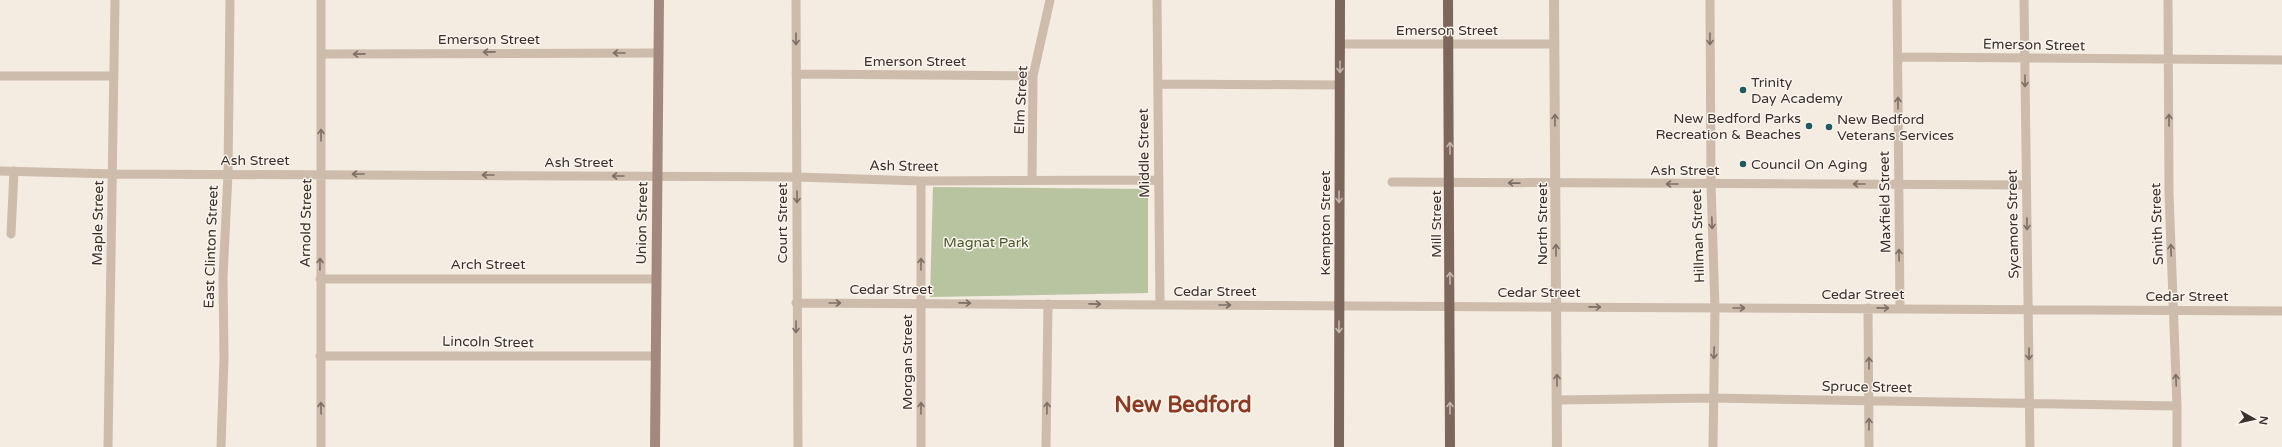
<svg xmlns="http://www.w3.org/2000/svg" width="2282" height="447" viewBox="0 0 2282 447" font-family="'Varela Round',sans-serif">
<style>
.green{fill:#b8c4a0}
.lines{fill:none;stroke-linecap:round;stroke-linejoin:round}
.minor{stroke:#cdbbac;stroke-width:9}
.tertiary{stroke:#cdbbac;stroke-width:10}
.secondary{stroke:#a18a7d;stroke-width:10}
.primary{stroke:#7d675c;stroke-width:10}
.oneway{stroke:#7d6f65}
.oneway2{stroke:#c2b5ac}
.poi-dot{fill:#1f5a5e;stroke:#fbf5ee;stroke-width:1.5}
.labels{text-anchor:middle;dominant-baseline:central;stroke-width:3;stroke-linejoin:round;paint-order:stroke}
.street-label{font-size:14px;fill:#3b302b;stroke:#fbf5ee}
.poi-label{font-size:14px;fill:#3b302b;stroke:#fbf5ee;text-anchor:start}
.park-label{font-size:14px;fill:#4a5a2e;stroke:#fbf5ee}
.town-label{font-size:22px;font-weight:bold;fill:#8c3b22;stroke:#fbf5ee}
</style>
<rect width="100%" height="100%" fill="#f4ebe1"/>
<!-- green -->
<path class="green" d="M 933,187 L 1148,189 L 1148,293 L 930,297 Z"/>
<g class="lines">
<!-- minor -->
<path class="minor" d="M 321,0 L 321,447
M 796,0 L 798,447
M 1157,0 L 1160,305
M 1710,0 L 1711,184 L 1715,308 L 1713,447
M 1897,0 L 1900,308
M 2024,0 L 2030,447
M 2168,0 L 2169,193 L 2177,406 L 2177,447
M 1340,44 L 1554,44
M 321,54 L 658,53
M 1898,57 L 2282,60
M 796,74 L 1033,76
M 0,76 L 114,76
M 1158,84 L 1340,85
M 0,171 L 113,174 L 797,177 L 921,181 L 1159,180
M 1032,180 L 1033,76 L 1050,0
M 1392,182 L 2026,185
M 11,234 L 14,171
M 320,279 L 656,279
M 796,303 L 2282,311
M 1868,308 L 1869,447
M 320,356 L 655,356
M 1557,400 L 1712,398 L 2177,406
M 108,447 L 115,0
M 221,447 L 224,358 L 223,277 L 228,174 L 230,0
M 921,447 L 921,181
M 1046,447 L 1048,304"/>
<!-- tertiary -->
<path class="tertiary" d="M 1554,0 L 1557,447"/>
<!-- secondary -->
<path class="secondary" d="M 655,447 L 659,0"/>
<!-- primary -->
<path class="primary" d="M 1448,0 L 1450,447
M 1339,447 L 1340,0"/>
</g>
<!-- one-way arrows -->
<defs><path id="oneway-shaft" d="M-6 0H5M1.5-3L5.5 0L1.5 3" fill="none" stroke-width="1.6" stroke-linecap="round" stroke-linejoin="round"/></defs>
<g class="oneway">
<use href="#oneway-shaft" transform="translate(796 39) rotate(90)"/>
<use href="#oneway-shaft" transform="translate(1710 39) rotate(90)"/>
<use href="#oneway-shaft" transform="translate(489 52) rotate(179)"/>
<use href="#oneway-shaft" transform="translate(619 53) rotate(-180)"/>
<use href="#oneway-shaft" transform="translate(359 54) rotate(179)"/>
<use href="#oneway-shaft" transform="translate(2025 81) rotate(90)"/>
<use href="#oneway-shaft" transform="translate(1898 103) rotate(-90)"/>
<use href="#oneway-shaft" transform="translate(1555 120) rotate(-90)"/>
<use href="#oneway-shaft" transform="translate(2169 120) rotate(-90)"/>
<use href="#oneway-shaft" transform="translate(321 135) rotate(-90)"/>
<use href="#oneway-shaft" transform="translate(358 174) rotate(-180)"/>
<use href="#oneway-shaft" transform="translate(488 175) rotate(-180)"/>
<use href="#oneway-shaft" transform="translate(618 176) rotate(-180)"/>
<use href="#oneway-shaft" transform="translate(1514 183) rotate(-179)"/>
<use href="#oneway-shaft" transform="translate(1672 184) rotate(-180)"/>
<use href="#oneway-shaft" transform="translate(1859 184) rotate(180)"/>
<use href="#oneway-shaft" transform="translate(797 197) rotate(90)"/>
<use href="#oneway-shaft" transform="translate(1712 223) rotate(88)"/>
<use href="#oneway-shaft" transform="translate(2027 224) rotate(89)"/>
<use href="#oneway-shaft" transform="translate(1556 250) rotate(-90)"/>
<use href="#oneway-shaft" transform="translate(2171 250) rotate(-92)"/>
<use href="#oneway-shaft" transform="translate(1899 255) rotate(-91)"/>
<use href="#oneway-shaft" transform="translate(320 264) rotate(-89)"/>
<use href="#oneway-shaft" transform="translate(921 264) rotate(-90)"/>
<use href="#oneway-shaft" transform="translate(835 303)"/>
<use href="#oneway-shaft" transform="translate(965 303) rotate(1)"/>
<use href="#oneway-shaft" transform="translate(1095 304) rotate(1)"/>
<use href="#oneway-shaft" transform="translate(1225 305)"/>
<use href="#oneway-shaft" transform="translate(1595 307) rotate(1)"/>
<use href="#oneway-shaft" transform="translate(1739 308)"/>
<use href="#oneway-shaft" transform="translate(1883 308) rotate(1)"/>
<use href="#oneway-shaft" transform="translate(796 327) rotate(90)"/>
<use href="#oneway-shaft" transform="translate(1714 353) rotate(92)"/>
<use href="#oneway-shaft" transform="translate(2029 354) rotate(90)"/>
<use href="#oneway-shaft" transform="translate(1869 363) rotate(-90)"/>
<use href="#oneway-shaft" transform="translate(1557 380) rotate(-90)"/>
<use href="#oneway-shaft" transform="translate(2176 380) rotate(-92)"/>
<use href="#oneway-shaft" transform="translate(321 408) rotate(-91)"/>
<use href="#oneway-shaft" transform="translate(921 408) rotate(-90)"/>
<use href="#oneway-shaft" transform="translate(1047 408) rotate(-89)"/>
<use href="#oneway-shaft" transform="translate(1869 424) rotate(-90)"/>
</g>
<g class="oneway2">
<use href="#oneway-shaft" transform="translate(1340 67) rotate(90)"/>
<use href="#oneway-shaft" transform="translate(1450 148) rotate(-90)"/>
<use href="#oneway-shaft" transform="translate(1339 197) rotate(90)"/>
<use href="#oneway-shaft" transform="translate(1450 278) rotate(-90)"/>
<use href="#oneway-shaft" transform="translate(1339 327) rotate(90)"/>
<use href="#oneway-shaft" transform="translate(1450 408) rotate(-90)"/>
</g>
<!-- markers -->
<g class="poi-dot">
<circle cx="1743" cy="90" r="4"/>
<circle cx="1809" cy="126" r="4"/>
<circle cx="1829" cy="127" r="4"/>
<circle cx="1743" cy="164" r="4"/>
</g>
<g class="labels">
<!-- street labels -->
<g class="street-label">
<text x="1447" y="30">Emerson Street</text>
<text x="489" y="39">Emerson Street</text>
<text transform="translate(2034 45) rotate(1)">Emerson Street</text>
<text x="915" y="61">Emerson Street</text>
<text transform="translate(1021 100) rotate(-87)">Elm Street</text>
<text transform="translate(1144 153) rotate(-91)">Middle Street</text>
<text x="255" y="160">Ash Street</text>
<text x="579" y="162">Ash Street</text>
<text transform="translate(904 166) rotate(1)">Ash Street</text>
<text x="1685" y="170">Ash Street</text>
<text transform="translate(1885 202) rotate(-91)">Maxfield Street</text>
<text transform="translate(98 223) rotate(-89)">Maple Street</text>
<text transform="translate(306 223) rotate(-89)">Arnold Street</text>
<text transform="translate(642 223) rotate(-89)">Union Street</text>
<text transform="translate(782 223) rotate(-90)">Court Street</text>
<text transform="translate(1325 223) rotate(-90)">Kempton Street</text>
<text transform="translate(1436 224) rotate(-90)">Mill Street</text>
<text transform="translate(1542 224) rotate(-90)">North Street</text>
<text transform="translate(2013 224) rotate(-91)">Sycamore Street</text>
<text transform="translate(2157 224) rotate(-92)">Smith Street</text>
<text transform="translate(1698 236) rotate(-92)">Hillman Street</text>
<text transform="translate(211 247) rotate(-88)">East Clinton Street</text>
<text x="488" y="264">Arch Street</text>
<text x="891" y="289">Cedar Street</text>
<text x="1215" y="291">Cedar Street</text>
<text x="1539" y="292">Cedar Street</text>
<text x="1863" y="294">Cedar Street</text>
<text x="2187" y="296">Cedar Street</text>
<text transform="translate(488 342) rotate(1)">Lincoln Street</text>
<text transform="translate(907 362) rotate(-90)">Morgan Street</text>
<text transform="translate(1867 387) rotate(1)">Spruce Street</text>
</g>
<!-- poi labels -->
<g class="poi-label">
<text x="1751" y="82">Trinity<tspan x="1751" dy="16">Day Academy</tspan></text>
<text x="1801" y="118" text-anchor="end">New Bedford Parks<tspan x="1801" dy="16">Recreation &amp; Beaches</tspan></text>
<text x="1837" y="119">New Bedford<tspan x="1837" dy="16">Veterans Services</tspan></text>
<text x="1751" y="164">Council On Aging</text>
</g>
<!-- park labels -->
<g class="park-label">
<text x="986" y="242">Magnat Park</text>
</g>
<!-- town labels -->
<g class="town-label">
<text x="1183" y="405">New Bedford</text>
</g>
</g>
<!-- north arrow -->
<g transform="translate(2254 419) rotate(98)" stroke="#fbf5ee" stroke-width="3" paint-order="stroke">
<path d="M0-3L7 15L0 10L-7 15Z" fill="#3b302b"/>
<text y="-6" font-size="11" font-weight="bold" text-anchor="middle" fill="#3b302b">N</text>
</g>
</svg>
